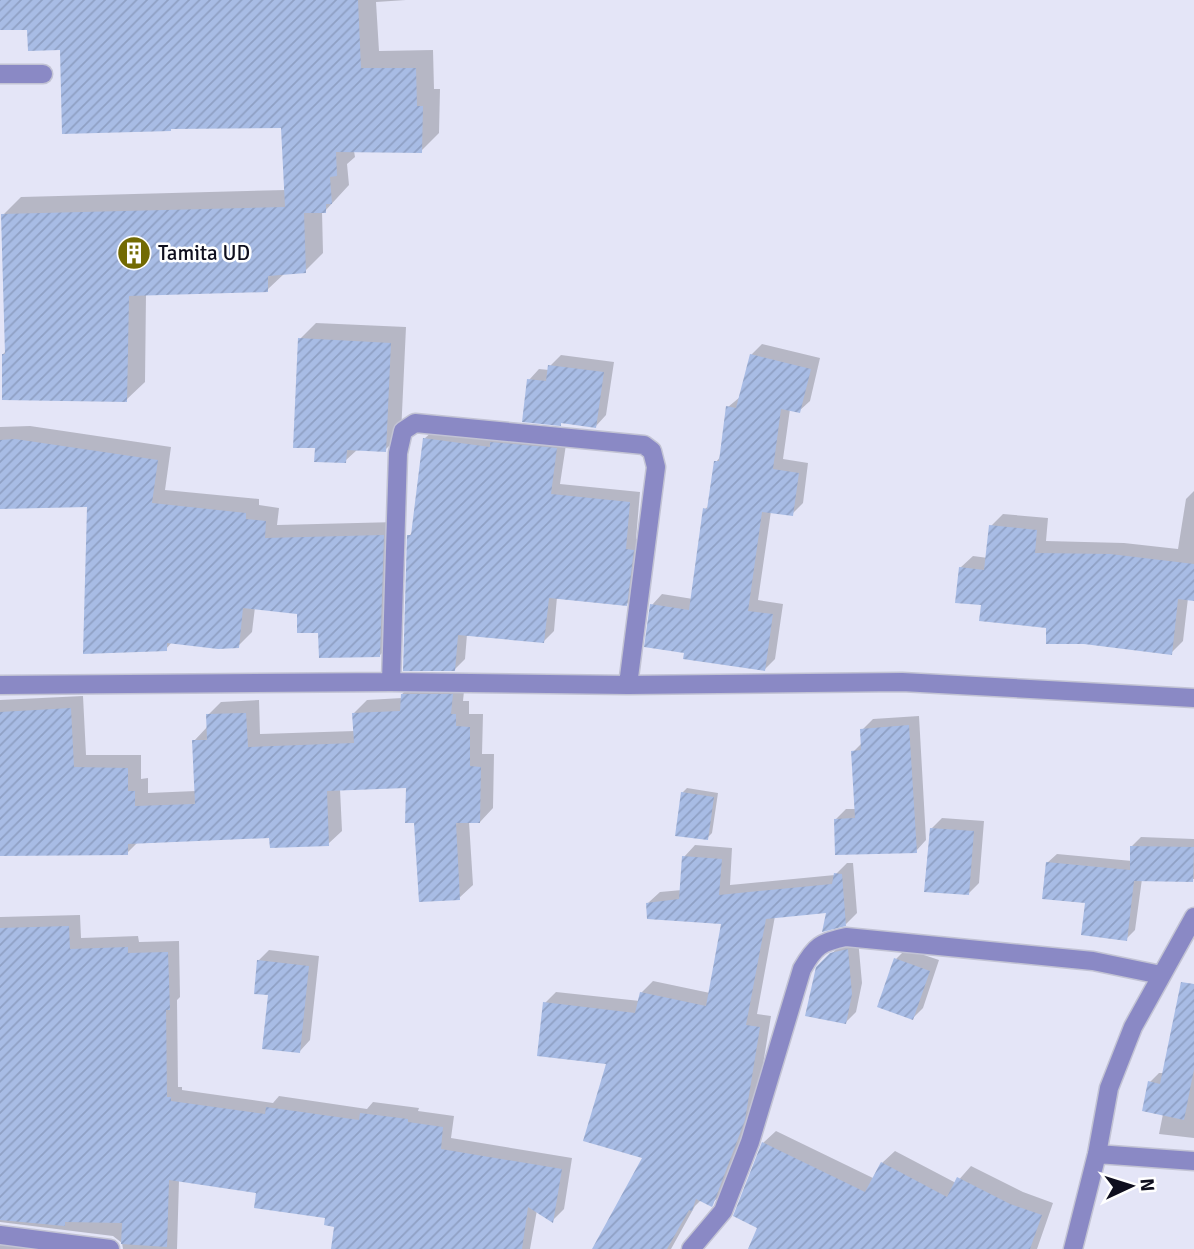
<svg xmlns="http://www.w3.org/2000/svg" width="1194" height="1249" viewBox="0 0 1194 1249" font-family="Signika,sans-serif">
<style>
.shadow{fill:#0003}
.building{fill:url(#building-hatch)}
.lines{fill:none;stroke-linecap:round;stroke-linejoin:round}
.service-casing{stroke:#c2c3d4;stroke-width:21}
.minor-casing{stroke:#c2c3d4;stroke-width:21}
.service{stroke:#8a89c5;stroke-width:18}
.minor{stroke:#8a89c5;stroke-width:18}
.labels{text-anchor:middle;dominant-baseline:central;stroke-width:5;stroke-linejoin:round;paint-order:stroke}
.poi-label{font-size:21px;fill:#0f0f1e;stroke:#fff;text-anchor:start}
</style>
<defs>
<pattern id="building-hatch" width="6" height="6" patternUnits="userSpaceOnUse" patternTransform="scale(1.75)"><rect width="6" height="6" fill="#a8bce5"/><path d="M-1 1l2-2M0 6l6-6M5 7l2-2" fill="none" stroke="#8fa0c4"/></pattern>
</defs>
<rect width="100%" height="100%" fill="#e4e5f7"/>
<!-- shadow -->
<path class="shadow" d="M 0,0 L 406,0 L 376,2 L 379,51 L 433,50 L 434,89 L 440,89 L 439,133 L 421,151 L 354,151 L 355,157 L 347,164 L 349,185 L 325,211 L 322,211 L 323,253 L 305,271 L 285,273 L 267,290 L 146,294 L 145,382 L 126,400 L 3,354 L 6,351 L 3,215 L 21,197 L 286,190 L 282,126 L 62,49 L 29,28 L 0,28 Z
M 316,323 L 406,327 L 401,434 L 385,450 L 358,449 L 345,461 L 317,447 L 300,339 Z
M 762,344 L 820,358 L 810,401 L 799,411 L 790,409 L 783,459 L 808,463 L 803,503 L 792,514 L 771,511 L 758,600 L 783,604 L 775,659 L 765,669 L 652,605 L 662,594 L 693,599 L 705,509 L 710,505 L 716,462 L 721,456 L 728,407 L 740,397 L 751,355 Z
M 561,355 L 614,362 L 606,415 L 596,426 L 562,421 L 529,380 L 539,369 L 549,370 L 550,366 Z
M 30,426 L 171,447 L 165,490 L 259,499 L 259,505 L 279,508 L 277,525 L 397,522 L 394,641 L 380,655 L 320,631 L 299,612 L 255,607 L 252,632 L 238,646 L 172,642 L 166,649 L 89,505 L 0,508 L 0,427 Z
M 435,429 L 567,438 L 560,484 L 640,492 L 636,539 L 643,540 L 636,594 L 626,605 L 557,597 L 554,631 L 544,641 L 467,634 L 465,659 L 454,670 L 409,536 L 413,531 L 424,439 Z
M 1194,491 L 1194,599 L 1188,598 L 1183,641 L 1171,653 L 1047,626 L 983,604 L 960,568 L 973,556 L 988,558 L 991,526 L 1003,514 L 1048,518 L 1046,541 L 1124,543 L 1178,549 L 1186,499 Z
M 416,681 L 465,681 L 463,701 L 469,701 L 469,714 L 483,714 L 482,754 L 494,754 L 493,808 L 480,822 L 469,822 L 473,885 L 459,898 L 407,786 L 340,789 L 342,831 L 328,844 L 271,836 L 138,842 L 127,853 L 0,855 L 0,700 L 83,696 L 86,755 L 141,755 L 141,779 L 148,778 L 148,793 L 196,791 L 194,741 L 208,726 L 208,715 L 221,702 L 259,700 L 260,734 L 355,731 L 354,713 L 367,700 L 402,698 L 402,694 Z
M 919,716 L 926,840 L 916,851 L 835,820 L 846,809 L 856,809 L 853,752 L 863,742 L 862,730 L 873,719 Z
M 687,788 L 718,793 L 712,833 L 707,838 L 682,793 Z
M 942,818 L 984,821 L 979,883 L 968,894 L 931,829 Z
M 1141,837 L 1194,839 L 1194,879 L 1142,879 L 1135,930 L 1126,939 L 1047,863 L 1057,854 L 1132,861 L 1132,846 Z
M 695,845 L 732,848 L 730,885 L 835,875 L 847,863 L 853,863 L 857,913 L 846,924 L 828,911 L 775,916 L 757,1014 L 771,1016 L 756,1107 L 724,1192 L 711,1204 L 701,1200 L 695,1206 L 671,1249 L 594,1249 L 645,1157 L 608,1062 L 545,1003 L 556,992 L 640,1001 L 641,993 L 653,981 L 710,993 L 723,922 L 648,903 L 660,892 L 682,890 L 684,857 Z
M 80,915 L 81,938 L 138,936 L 139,942 L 179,941 L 180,997 L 177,1000 L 178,1087 L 182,1087 L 182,1090 L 273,1103 L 279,1096 L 367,1109 L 373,1102 L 419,1108 L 418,1111 L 454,1116 L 451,1138 L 572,1158 L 564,1209 L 553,1220 L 537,1210 L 530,1249 L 332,1249 L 336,1226 L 327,1216 L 258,1191 L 179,1180 L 177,1249 L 123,1249 L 122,1243 L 113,1236 L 0,1222 L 0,917 Z
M 858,939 L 862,983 L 856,1012 L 846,1022 L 818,968 L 842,943 Z
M 906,949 L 939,960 L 923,1008 L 913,1018 L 896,959 Z
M 269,950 L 319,956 L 310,1040 L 300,1051 L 270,994 L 258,961 Z
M 1194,989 L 1194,1138 L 1159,1134 L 1163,1114 L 1150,1082 L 1159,1073 L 1164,1073 Z
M 776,1131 L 875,1179 L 882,1163 L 895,1151 L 956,1183 L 971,1166 L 1023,1192 L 1053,1203 L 1037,1249 L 768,1249 L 760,1227 L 763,1143 Z
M 0,1224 L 4,1232 L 116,1249 L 0,1249 Z"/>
<!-- building -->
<path class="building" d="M 0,0 L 358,0 L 361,68 L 416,68 L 417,106 L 423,106 L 422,153 L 336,152 L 337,176 L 330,177 L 332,204 L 326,204 L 326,213 L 304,213 L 306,273 L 268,276 L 268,292 L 129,296 L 127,402 L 2,400 L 2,354 L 5,354 L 1,214 L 285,207 L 281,128 L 171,129 L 171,131 L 62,134 L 60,50 L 28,51 L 27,30 L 0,30 Z
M 298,338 L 391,343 L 386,452 L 347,450 L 346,463 L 314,462 L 315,448 L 293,448 Z
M 750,354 L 811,369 L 800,413 L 781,409 L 773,469 L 799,473 L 793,516 L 762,512 L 748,611 L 773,614 L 765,671 L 683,659 L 684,653 L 644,647 L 650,604 L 689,610 L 703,508 L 707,509 L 714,461 L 719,461 L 726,406 L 736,408 Z
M 548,365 L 604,372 L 596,428 L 561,423 L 561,426 L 522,422 L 527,379 L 546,381 Z
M 423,438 L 490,447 L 490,442 L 557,448 L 551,494 L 630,502 L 626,549 L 634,550 L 627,606 L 549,598 L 544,643 L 458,635 L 455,671 L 403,671 L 407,535 L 411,535 Z
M 15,439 L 158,460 L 152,503 L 246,513 L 246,519 L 266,521 L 265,538 L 384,535 L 380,657 L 319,658 L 318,633 L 297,633 L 297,614 L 243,608 L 239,648 L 218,649 L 167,643 L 167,651 L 83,654 L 87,507 L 0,509 L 0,440 Z
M 989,525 L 1037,530 L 1035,553 L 1110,554 L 1194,564 L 1194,601 L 1178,599 L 1172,655 L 1084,644 L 1046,644 L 1046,628 L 979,621 L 981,605 L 955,603 L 959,567 L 984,570 Z
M 401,694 L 453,694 L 451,714 L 456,714 L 456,726 L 470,727 L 470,766 L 481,767 L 480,823 L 456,823 L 460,900 L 419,902 L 414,823 L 405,823 L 406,788 L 327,791 L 329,846 L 270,848 L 269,838 L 128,844 L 128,855 L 0,856 L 0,712 L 71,708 L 74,767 L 128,768 L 128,791 L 135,791 L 135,806 L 195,804 L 192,740 L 207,740 L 206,714 L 246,713 L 248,747 L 354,743 L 352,713 L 400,711 Z
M 909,725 L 917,853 L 835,855 L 834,819 L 855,818 L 851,751 L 861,750 L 860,729 Z
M 681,792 L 714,797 L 708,840 L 675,836 Z
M 930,828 L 974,831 L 969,895 L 924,892 Z
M 1130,846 L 1194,847 L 1193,882 L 1134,881 L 1127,941 L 1081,935 L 1085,903 L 1042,899 L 1046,862 L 1130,870 Z
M 682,856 L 722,859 L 719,895 L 832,884 L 834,873 L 842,874 L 846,926 L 822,932 L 826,913 L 766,919 L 746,1025 L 760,1027 L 745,1120 L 713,1205 L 712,1207 L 696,1199 L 692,1211 L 689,1210 L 667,1249 L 592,1249 L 642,1158 L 583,1141 L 606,1064 L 537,1056 L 543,1002 L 635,1013 L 640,992 L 706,1006 L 721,924 L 647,919 L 646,903 L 679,899 Z
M 69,926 L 70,949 L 128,947 L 128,953 L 168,952 L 170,1010 L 166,1010 L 167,1097 L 171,1097 L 171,1101 L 265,1114 L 266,1107 L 359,1120 L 360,1113 L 408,1119 L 408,1122 L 443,1127 L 441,1149 L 562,1169 L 553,1223 L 528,1207 L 522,1249 L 331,1249 L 334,1227 L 324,1225 L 325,1218 L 254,1208 L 256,1193 L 169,1180 L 167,1247 L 121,1244 L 122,1223 L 65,1222 L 65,1226 L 0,1220 L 0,928 Z
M 848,949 L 852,994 L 846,1024 L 805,1016 L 816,967 L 830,953 Z
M 894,958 L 930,971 L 913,1020 L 877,1007 Z
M 257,960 L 309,966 L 300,1053 L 262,1049 L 268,995 L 254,994 Z
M 1181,982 L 1194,984 L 1194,1069 L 1184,1120 L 1142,1111 L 1148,1081 L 1160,1084 Z
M 762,1142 L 865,1192 L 881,1162 L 947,1197 L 957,1177 L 1010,1204 L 1042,1215 L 1030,1249 L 748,1249 L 757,1228 L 733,1216 Z"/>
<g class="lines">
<!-- service casing -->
<g class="service-casing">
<path id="service" d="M 0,74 L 43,74"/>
</g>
<!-- minor casing -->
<g class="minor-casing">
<path id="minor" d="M 391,682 L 398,453 L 403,431 L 415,423 L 644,445 L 652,451 L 656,467 L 628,685
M 0,685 L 391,682 L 628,685 L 902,682 L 1194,698
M 1097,1154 L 1194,1161
M 0,1235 L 110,1249
M 691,1249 L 723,1211 L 750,1142 L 802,969 C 815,946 821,942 846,937 L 1093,961 L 1161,975
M 1073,1249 L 1097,1154 L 1109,1088 L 1133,1027 L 1194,917"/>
</g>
<!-- service -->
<use href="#service" class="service"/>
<!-- minor -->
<use href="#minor" class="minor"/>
</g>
<!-- icons -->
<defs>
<g id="building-disc" transform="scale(1.75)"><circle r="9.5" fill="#726a03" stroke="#fff"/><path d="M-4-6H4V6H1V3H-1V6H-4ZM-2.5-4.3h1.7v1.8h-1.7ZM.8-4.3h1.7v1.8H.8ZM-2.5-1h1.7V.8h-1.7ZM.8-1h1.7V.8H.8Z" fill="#fff"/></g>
</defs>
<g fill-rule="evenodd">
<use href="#building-disc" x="134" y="253"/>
</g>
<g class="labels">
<!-- poi labels -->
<g class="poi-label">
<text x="158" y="253">Tamita UD</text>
</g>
</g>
<!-- north arrow -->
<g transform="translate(1131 1186) rotate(86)" stroke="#ffffff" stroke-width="5" paint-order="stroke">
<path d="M0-5L12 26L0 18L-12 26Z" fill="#0f0f1e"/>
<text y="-10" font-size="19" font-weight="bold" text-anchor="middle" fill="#0f0f1e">N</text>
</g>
</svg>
